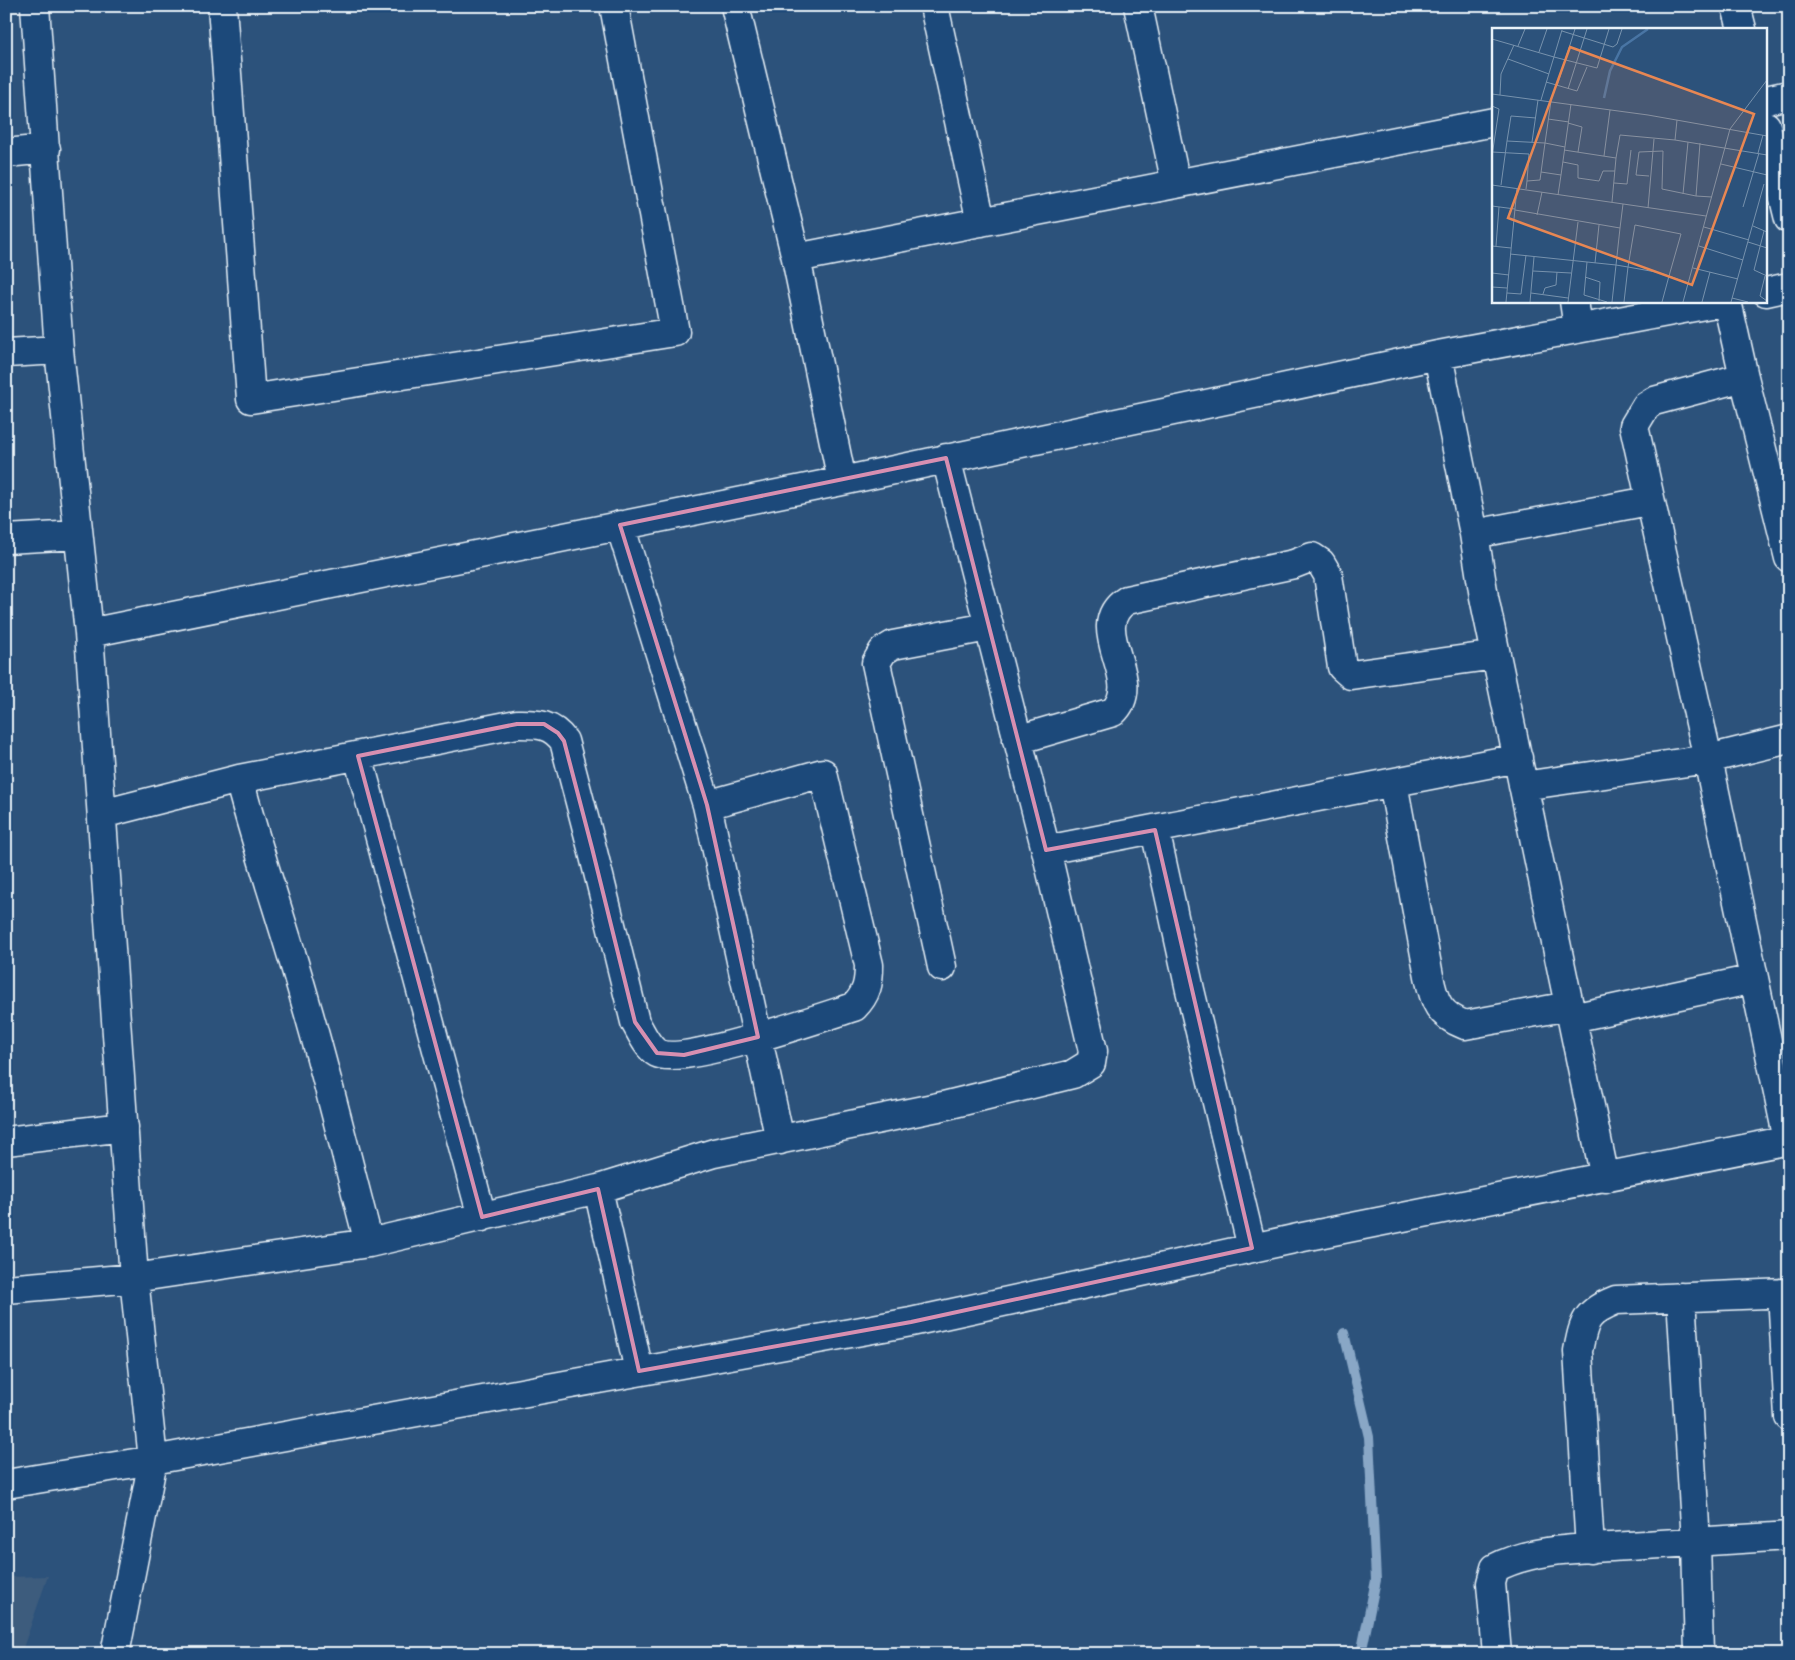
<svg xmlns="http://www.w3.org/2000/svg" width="1795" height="1660" viewBox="0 0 1795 1660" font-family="Delius,sans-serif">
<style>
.built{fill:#3c5b7d}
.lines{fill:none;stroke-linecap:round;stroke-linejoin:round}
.stream{stroke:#89a7c6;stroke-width:10}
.street-casing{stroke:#e8f1f8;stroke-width:31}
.street{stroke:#1f4a7a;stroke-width:28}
.marked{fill:none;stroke:#d78fb1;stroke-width:4;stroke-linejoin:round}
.inset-river{fill:none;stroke:#4975a4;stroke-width:2.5}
.inset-road{fill:none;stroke:#7792ad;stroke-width:1}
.view{fill:#e88753;fill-opacity:0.15;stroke:#e88753;stroke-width:2.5}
.inset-edge{fill:none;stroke:#e8f1f8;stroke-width:2.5}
</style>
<rect width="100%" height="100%" fill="#2c527b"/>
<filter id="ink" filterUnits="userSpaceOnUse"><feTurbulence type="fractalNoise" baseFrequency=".02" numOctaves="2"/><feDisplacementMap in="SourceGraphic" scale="10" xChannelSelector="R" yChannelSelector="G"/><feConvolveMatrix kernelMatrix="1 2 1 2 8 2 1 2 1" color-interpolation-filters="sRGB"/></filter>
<g filter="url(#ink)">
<!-- built -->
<path class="built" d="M 48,1576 L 21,1654 L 6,1654 L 6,1577 Z"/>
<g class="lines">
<!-- stream -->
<path class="stream" d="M 1344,1333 L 1369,1437 L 1376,1580 L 1361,1654"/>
<!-- street casing -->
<g class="street-casing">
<path id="street" d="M 35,6 L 59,350 L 89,633 L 134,1278 L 153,1460 L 115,1654
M 222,6 L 251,399 L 675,332 L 614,6
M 735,6 L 796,258
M 934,6 L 981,222
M 1138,6 L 1176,184
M 1736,6 L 1742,29
M 1766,100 L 1789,95
M 1766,126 L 1789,219
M 6,153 L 46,149
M 1766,292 L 1789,287
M 1574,301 L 1578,328
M 1727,301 L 1744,377 L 1654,401 L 1646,406 L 1634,426 L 1708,759 L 1789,739
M 6,353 L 59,350
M 1438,355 L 1474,534
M 1744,377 L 1789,558
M 946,458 L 1046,850
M 842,481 L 796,258 L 1494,122
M 620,525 L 707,805 L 780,1140
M 6,539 L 78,535
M 89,633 L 842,481 L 1438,355 L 1726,301
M 1017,740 L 1113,712 C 1147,680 1083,628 1127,600 L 1294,564 L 1312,557 L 1321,563 L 1328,575 L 1342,667 L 1351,675 L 1496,655
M 358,756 L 482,1217
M 239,779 L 517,724 C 537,724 551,723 564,741 L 592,848 L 635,1022 C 641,1032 647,1047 657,1053 C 682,1066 822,1017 854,1007 C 867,994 869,983 869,965 L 823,773 L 707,805
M 1393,783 L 1429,976 C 1434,1002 1439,1015 1465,1025 L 1569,1006
M 1523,786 L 1708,759 L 1788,1140
M 102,814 L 239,779 C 259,855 285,929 306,1004 C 329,1083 348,1163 369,1243
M 1155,830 L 1190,990 L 1252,1248
M 942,967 L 876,663 L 883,651 L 893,645 L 988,627
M 1572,1018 L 1754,979
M 6,1141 L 124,1127
M 1605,1178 L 1484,597 L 1474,534 L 1649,501
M 598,1189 L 714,1153 L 943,1106 L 1073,1074 L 1091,1063 L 1093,1051 L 1046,850 L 1518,758
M 6,1289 L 134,1278 L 369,1243 L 598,1189 L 639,1371
M 1782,1293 L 1789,1417
M 1681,1297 L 1696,1542 L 1699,1654
M 6,1484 L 153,1460 L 911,1322 L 1303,1237 L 1789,1140
M 1590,1549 L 1578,1351 C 1584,1320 1586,1312 1616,1300 L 1789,1293
M 1497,1654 L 1491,1583 L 1495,1568 C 1535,1547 1585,1549 1629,1546 C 1682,1543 1736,1539 1789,1536"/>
</g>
<!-- street -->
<use href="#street" class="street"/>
</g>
</g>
<!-- marked area -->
<path class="marked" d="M 946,458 L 1046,850 L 1155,830 L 1252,1248 L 911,1322 L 639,1371 L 598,1189 L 482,1217 L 358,756 L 517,724 L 544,724 L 558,733 L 564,741 L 592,848 L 635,1022 L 657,1053 L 684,1055 L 758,1037 L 707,805 L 620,525 Z"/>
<!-- overview -->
<g transform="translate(1492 28)">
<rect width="275" height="275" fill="#2c527b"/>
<path class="inset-river" d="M 112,70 L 118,43 L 130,19 L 156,1"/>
<path class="inset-road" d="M 70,3 L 121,19 L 125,16 L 130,1M 0,11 L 62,29M 26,18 L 33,1M 47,24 L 55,1M 62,29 L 105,40 L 117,1M 16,31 L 57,46M 54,54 L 85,63 L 95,39M 65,58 L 83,1M 76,61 L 95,1M 0,66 L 156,87 L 275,108M 8,67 L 9,46 L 22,17M 49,72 L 70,2M 59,73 L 53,115 L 73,119M 0,78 L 7,81 L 0,128M 56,91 L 77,94M 185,92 L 183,112 L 275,127M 76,95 L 90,99 L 86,124M 15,113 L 19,88 L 44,90M 40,114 L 46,72M 208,115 L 204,168 L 220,169M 72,122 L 124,130 L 128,107 L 183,112M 0,124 L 37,126 L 35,153M 266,125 L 271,107M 112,128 L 118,82M 71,134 L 86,137 L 86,150 L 107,153 L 111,143 L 123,143M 229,136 L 275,147M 49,144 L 69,147 L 79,76M 157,148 L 144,147 L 147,124 L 171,123 L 170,161 L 204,168M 122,155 L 135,156 L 139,122M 0,157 L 214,188M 9,157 L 15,113 L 53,115 L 48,152 L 35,153 L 34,161M 191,166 L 196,114M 66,167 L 69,147M 120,174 L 124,130M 0,178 L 23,181M 251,179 L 267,125M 156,180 L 162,111M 23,182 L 128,200 L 131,176M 45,187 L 50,164M 261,198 L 275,204M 212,199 L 257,212M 272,203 L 262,242 L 275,248M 256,214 L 275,220M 0,218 L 19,220M 4,218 L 7,179M 207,218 L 251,232M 18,226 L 124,237 L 136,239 L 164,244 L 177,248 L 189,206 L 143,197 L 136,239 L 132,274M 95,234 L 92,267 L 115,274M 103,235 L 107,197M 201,240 L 246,251M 41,243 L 79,245M 0,245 L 17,247M 273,248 L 268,268 L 275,273M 93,249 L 108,254 L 107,273M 0,259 L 15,260M 15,265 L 29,266 L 34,227M 39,265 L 76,270M 51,266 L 53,260 L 64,257 L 65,244M 240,270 L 256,274M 14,274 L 25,160M 38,274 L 42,229M 76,274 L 86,194M 120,274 L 128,200M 170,274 L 177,248 L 196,255M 191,274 L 238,101 L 275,52M 210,274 L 218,244M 239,274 L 272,156"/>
<path class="view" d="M 78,19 L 262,86 L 200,257 L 16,190 Z"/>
<rect width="275" height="275" class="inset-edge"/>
</g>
<!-- margin -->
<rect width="1795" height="1660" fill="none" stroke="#1f4a7a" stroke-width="25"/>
<rect x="12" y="12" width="1770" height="1635" fill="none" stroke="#e8f1f8" stroke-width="2" filter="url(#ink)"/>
</svg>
